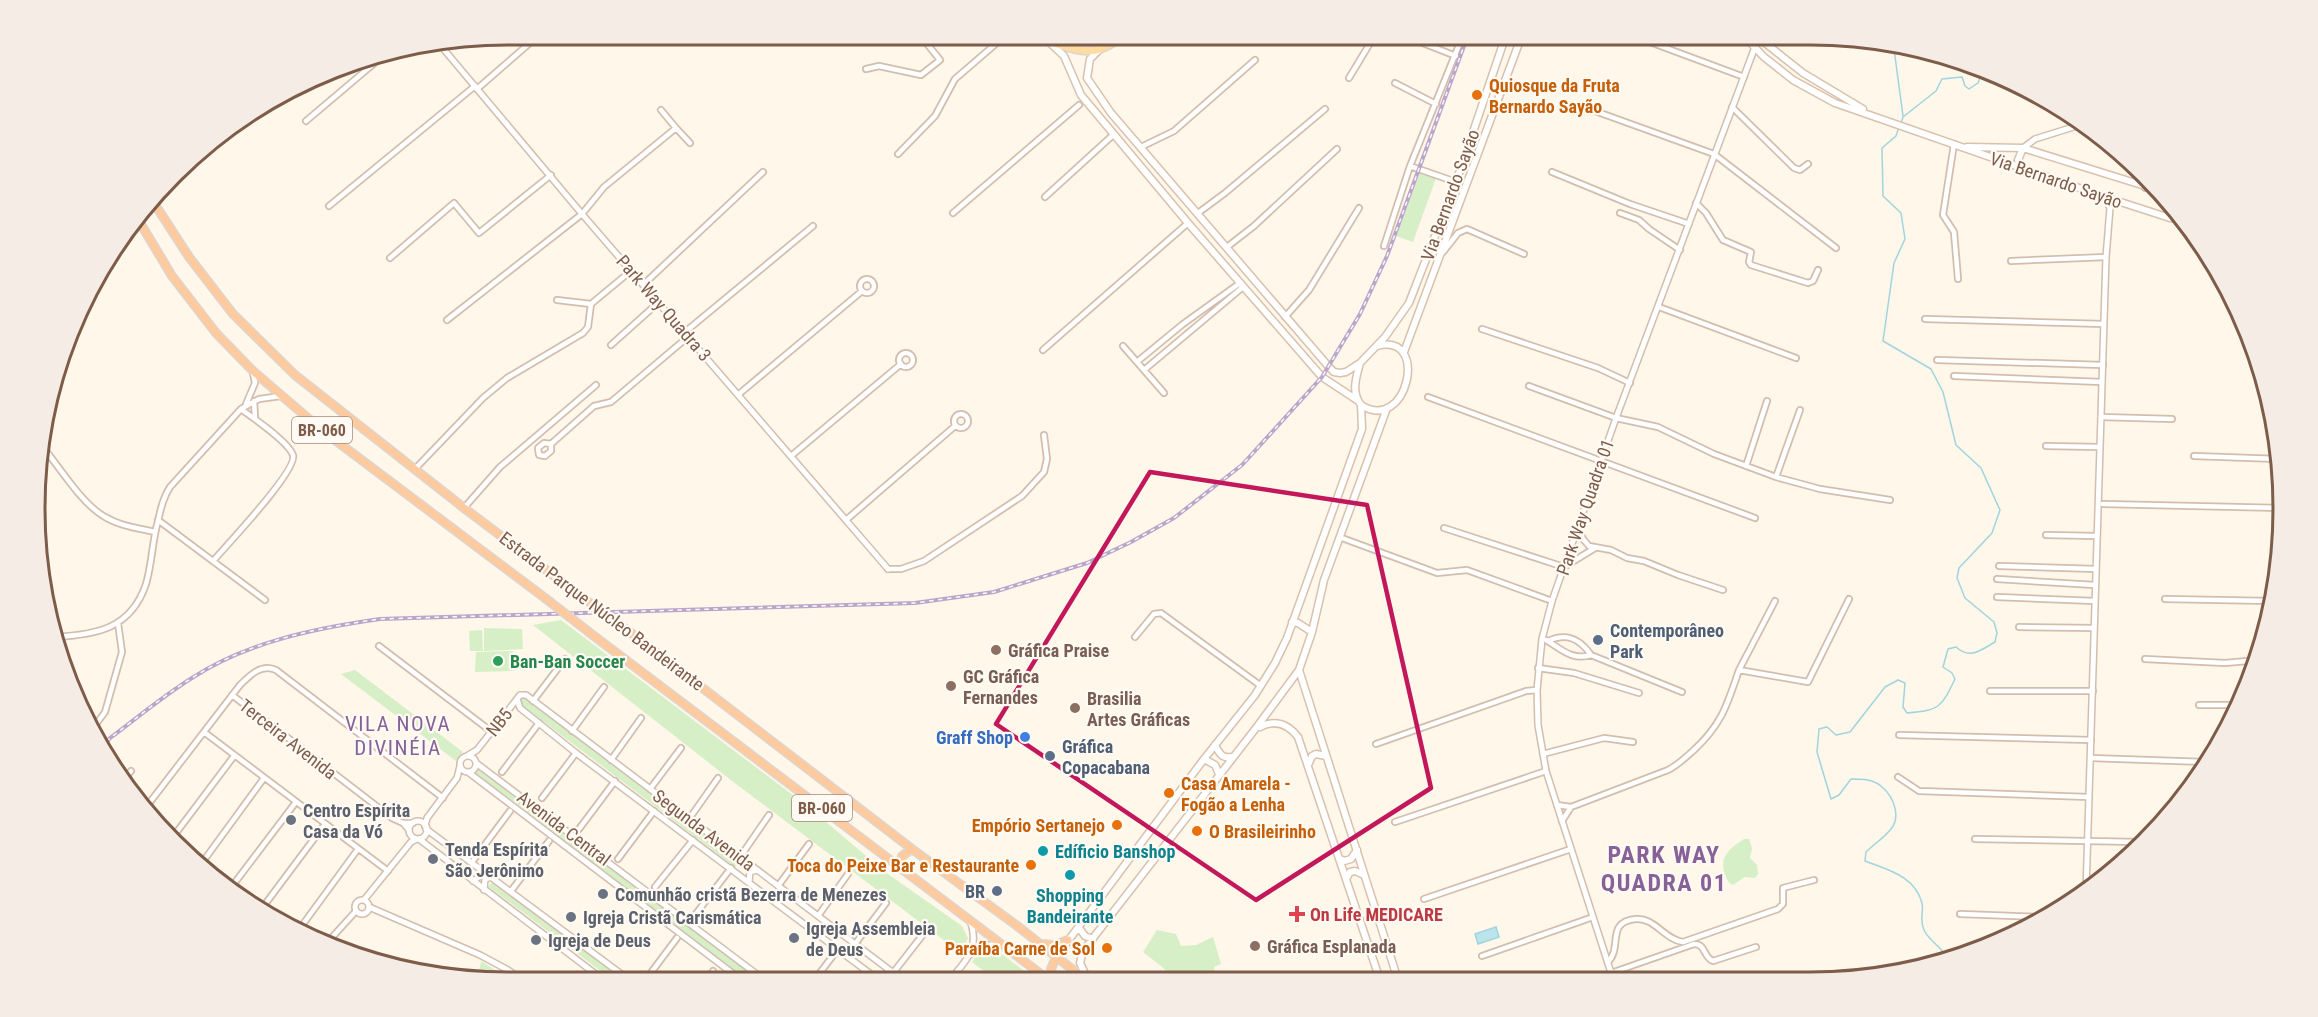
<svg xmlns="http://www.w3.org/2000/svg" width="2318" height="1017" viewBox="0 0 2318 1017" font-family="'Roboto Condensed',sans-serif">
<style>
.green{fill:#d6efc6}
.water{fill:#bce4eb;stroke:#a1d4de;stroke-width:1.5}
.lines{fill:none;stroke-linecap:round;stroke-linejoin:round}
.stream{stroke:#a1d4de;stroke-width:1.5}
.minor-casing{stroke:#d3beae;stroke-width:8}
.tertiary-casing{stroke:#d3beae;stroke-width:8}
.secondary-casing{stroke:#d9c1ad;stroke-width:9}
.primary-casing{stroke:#ddd5d0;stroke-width:10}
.trunk-casing{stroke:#ddd5d0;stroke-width:10}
.minor{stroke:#fff;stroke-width:4.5}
.tertiary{stroke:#fff;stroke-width:5}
.secondary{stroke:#fff;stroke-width:6}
.primary{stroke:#ffdda1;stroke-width:7}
.trunk{stroke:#feca9e;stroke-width:7}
.rail-casing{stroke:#baa5cb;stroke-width:4}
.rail{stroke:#fffaf3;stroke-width:1.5;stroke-dasharray:4.5;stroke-linecap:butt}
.trunk-bridge-casing{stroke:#ddd5d0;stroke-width:10;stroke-linecap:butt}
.trunk-bridge{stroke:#feca9e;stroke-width:7}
.marked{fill:none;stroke:#c2185b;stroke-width:4.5;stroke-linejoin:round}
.food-dot{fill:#e8710a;stroke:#fffaf3;stroke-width:2}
.service-dot{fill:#5c6f8a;stroke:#fffaf3;stroke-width:2}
.education-dot{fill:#8d6e63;stroke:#fffaf3;stroke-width:2}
.leisure-dot{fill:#2e9e5b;stroke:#fffaf3;stroke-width:2}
.shop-dot{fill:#3f7fe0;stroke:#fffaf3;stroke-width:2}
.worship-dot{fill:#6b7280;stroke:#fffaf3;stroke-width:2}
.culture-dot{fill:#0f9aa8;stroke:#fffaf3;stroke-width:2}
.health-dot{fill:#e0444e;stroke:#fffaf3;stroke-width:2}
.labels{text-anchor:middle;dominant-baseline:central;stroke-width:4.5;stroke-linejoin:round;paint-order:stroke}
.shield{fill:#fffaf3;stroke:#a48b7c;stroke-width:1.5}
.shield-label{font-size:16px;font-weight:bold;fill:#7d5c49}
.food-label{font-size:18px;font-weight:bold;fill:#c56008;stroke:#fffaf3;text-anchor:start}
.street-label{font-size:18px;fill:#7d5c49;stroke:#fffaf3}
.service-label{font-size:18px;font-weight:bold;fill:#4e5e75;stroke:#fffaf3;text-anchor:start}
.education-label{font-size:18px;font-weight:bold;fill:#785e54;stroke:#fffaf3;text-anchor:start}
.leisure-label{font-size:18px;font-weight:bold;fill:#27864d;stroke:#fffaf3;text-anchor:start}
.shop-label{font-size:18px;font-weight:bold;fill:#366cbe;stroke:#fffaf3;text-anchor:end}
.worship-label{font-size:18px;font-weight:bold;fill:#5b616d;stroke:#fffaf3;text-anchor:start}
.culture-label{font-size:18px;font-weight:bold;fill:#0d838f;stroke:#fffaf3;text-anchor:start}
.health-label{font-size:18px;font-weight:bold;fill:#be3a42;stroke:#fffaf3;text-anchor:start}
.quarter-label{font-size:21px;letter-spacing:1.5px;fill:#876299;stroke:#fffaf3}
.district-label{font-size:24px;font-weight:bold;letter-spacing:1.5px;fill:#876299;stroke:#fffaf3}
.rim{fill:none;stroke:#7d5c49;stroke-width:3}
</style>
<rect width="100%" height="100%" fill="#fef7ea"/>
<!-- green -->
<path class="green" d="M 1420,172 L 1436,178 L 1413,242 L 1396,236 Z
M 561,620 L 806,805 L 885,872 L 962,926 L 968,938 L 961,953 L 736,784 L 533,625 Z
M 484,628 L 522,629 L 523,649 L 484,651 Z
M 482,630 L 483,651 L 470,651 L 469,631 Z
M 513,651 L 513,671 L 475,672 L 476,652 Z
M 355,670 L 463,752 L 456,761 L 341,674 Z
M 524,695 L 741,860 L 735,867 L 519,703 Z
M 479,765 L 765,982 L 750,982 L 474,772 Z
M 1744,839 L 1749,839 L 1752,848 L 1750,858 L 1757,865 L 1758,874 L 1755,878 L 1745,877 L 1733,885 L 1729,883 C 1717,861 1724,852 1744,839 Z
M 495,881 L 631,982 L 615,982 L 488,886 Z
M 1157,930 L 1176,934 L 1181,946 L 1196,945 L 1213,937 L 1221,964 L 1214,967 L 1216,980 L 1176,980 L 1161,966 L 1143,952 Z
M 991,949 L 999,952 L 1038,981 L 997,981 L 972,962 L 979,953 Z
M 481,961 L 514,982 L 473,977 L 480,967 Z"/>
<!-- water -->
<path class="water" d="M 1496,927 L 1499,937 L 1478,944 L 1475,934 Z"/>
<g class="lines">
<!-- stream -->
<path class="stream" d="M 1894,49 L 1903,116
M 1901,123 L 1903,117 L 1936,91 L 1942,79 L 1962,77 L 1965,86 L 1969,89 L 1978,83 L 1983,69
M 1899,127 L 1896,136 L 1882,148 L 1883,196 L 1901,213 L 1905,239 L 1894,263 L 1883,341 L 1931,369 L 1943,392 L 1956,445 L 1981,468 L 2000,510 L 1992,533 L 1959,568 L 1957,578 L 1965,598 L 1994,622 L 1997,633 L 1995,642 C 1981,650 1970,660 1956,647 L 1948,649 L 1943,667 L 1952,673 L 1955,679 C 1941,708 1940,710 1907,713 L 1903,707 L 1905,683 L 1898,680 L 1885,687 L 1850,732 L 1836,735 L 1827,727 L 1819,729 L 1817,752 L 1831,799 L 1839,795 L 1851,779 C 1861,779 1874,779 1882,787 C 1894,797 1901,817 1891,829 C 1884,838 1874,844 1866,852 L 1865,861 C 1888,870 1915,876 1922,903 C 1924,912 1919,920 1924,930 C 1929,941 1942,947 1947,958"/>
<!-- minor casing -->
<g class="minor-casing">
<path id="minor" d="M 1391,35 L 1420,42 L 1456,56
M 1631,35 L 1744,77
M 866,69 L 879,66 L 921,75 L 940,60 L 920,35
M 1349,78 L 1375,35
M 1395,83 L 1436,104
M 477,89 L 539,35
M 1581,106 L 1714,154 L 1836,248
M 1732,107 L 1794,168 L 1800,170 L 1808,164
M 661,110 L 676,128
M 306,121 L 384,55
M 1954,144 L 1943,215 L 1954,232 L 1958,279
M 1141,147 L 1174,131 L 1255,60
M 898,154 L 935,116 L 955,79 L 1006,35
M 1410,166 L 1456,182
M 1552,172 L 1630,204 L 1689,224
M 2145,188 L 2146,178
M 1045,197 L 1113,135
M 1696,203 L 1706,213 L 1723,240 L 1751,252 L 1749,262 L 1751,265 L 1808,283 L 1813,281 L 1818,270
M 329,206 L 475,86
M 953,213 L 1079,105
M 1198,213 L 1225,193 L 1325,109
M 1620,213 L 1639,220 L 1649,229 L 1680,250
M 1384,246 L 1410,166 L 1463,35
M 1227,247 L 1254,226 L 1337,149
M 1443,252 L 1458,233 L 1467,229 L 1524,254
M 390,258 L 454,203 L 479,233 L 551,175
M 2011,261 L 2106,257
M 2216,278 L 2222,279
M860 286a7 7 0 1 1 14 0a7 7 0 1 1-14 0Z
M 644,284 L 763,172
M 557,300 L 591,304 L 632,270
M 1659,307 L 1796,358
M 1285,317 L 1309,290 L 1359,208
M 1925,319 L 2104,324
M 447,320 L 582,214 L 604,187 L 676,128 L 690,143
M 1482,329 L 1598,368 L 1630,383
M 685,332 L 813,226
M 611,345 L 659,302
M 1123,346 L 1164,393
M 1043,350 L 1188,223
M899 360a7 7 0 1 1 14 0a7 7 0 1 1-14 0Z
M 1937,360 L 2103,365
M 1138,361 L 1183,324 L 1240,283
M 1144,370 L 1243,287
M 1954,376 L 2102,382
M 1529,386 L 1616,418 L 1658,427 L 1714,454 L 1776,477 L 1820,489 L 1890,500
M 739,394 L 862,291
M 1428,397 L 1755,518
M 254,401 L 255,417
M 246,404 L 255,383 L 253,373
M954 421a7 7 0 1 1 14 0a7 7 0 1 1-14 0Z
M 2101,417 L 2172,419
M 551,444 L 551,451 L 545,456 L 539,455 L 538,448 L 544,443 L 551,444 L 594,406 L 611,402 L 689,336
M 2046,446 L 2100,447
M 43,447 C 60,468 82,504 105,517 C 120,526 138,528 155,532
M 791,456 L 901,364
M 2194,456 L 2279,459
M 1746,466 L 1767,401
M 415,469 L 483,398 L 507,378 L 583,333 L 588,327 L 591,304
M 1776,477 L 1800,410
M 2103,504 L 2282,508
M 464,508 L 500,467 L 596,385
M 158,520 L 265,600
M 846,520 L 955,426
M 1444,528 L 1564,567 L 1595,548
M 1578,528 L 1583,539 L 1589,546 L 1611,550 L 1627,558 L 1644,561 L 1678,575 L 1723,590
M 2046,535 L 2097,536
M 1342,538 L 1437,573 L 1467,570 L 1552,601
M 213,561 C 226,546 298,470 293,455 C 288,441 253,418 241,409
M 1999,566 L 2096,569
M 888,569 L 901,569 L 924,561 L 1022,496 L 1044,472 L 1047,459 L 1044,435
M 1997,579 L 2095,585
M 1997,597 L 2095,601
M 2165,599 L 2272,601
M 2019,627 L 2094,628
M 54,637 C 96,635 131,629 146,584 C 152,564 152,542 158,521 C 161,508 163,498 170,487 L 241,409 L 259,399 L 281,396
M 1135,637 L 1154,614 L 1161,613 L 1261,686
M 1546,640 C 1561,649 1572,661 1591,655
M 1548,641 C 1567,632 1580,639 1591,655 L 1682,692
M 379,646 L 492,732
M 2145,659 L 2225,663 L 2258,660
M 1538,668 L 1574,673 L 1639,693
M 1739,670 L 1775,601
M 1990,691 L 2093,691
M 232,695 L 392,818 L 403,823 L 413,823
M 533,701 L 565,659
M 2199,705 L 2235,705
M 91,731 L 105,712 L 122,652 L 118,623
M 572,731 L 604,687
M 204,732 L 388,871
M 1899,735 L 2091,740
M 1376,744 L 1526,691 L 1537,690
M 1543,754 L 1604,738 L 1633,742
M 2091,758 L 2205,762
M 611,760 L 641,718
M 502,772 L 539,723
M 1898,777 L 1919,791 L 2089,797
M 125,778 L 131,771
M 650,789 L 681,748
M 542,798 L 576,753
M 1557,805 L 1571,807 L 1668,770 C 1678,765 1686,757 1694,750 C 1722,724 1727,705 1739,670 L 1808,682 L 1849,599
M 147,806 L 240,685 C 250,675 262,663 276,670 L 443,798
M 689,819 L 718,778
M 1562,821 L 1571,807
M 1395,822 L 1546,771
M 403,823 L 409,830
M 579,829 L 615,781
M 173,837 L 234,756
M 1975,839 L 2140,842
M 740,857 L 769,815
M 618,859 L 654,811
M 472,862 L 510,811
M 199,867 L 264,778
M 778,886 L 809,844
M 655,887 L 693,840
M 230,889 L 296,802
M 511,891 L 549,841
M 1424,899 L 1571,849
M 260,911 L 325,824
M 1960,914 L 2041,917
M 695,915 L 731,868
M 818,916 L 848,874
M 298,931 L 358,849
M 326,944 L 356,911
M 855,944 L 886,903
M 1482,956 L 1593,917
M 1608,962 C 1623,947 1605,922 1636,919 C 1654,917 1665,940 1683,942 L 1778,909 L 1783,904 L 1783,888 L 1814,880
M 893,973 L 925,932
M 1611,973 L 1694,944 C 1706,944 1703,957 1713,961 L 1756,947
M 644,982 L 677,938
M 705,982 L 713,971
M 813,982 L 838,949"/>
</g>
<!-- tertiary casing -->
<g class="tertiary-casing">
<path id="tertiary" d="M 441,46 L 582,214 L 888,569
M 2023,148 L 2035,139 L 2083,124
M 517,699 L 520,708 L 576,753 L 880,981
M 467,756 L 477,750 L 517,699 L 520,695 L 526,695 L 904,981
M460 764a8 8 0 1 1 16 0a8 8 0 1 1-16 0Z
M 476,763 L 767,982
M 468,772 L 744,982
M409 830a9 9 0 1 1 18 0a9 9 0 1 1-18 0Z
M 425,826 L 427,818 L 457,778 L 460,766
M 426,829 L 632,982
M 419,839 L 606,982
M 473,881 L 483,874 L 481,869
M 749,882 L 750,872 L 757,870
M 484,890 L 485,879 L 492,877
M 2086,891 L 2106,257 L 2110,208 L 2105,197
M355 907a7 7 0 1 1 14 0a7 7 0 1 1-14 0Z
M 364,900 L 411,842 L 417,839
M 369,907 L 480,955 L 508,970 L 526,982
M 973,951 L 989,945 L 1002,945
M 1613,979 L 1546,771 L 1538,725 L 1537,690 L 1542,639 L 1552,601 L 1616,418 L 1755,47
M 949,981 C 967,959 980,950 970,920"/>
</g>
<!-- secondary casing -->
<g class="secondary-casing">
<path id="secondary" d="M 1743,35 L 1764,57 L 1793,80 L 1835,103 L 2108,198 L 2170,218 L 2186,220
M 1755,35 L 1803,73 L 1863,109
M 1047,40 L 1064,56 L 1081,95 L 1188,223 L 1322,377 L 1357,400
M 1098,51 L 1090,59 L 1087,78 L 1111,113 L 1329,367 L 1334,372 L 1340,373 L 1346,372 L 1360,363 L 1385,337 L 1409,303 L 1456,182 L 1506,35
M 1967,147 L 2023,148 L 2158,190
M 2020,167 L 2018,160 L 2023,148
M 1404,352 L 1522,35
M 1360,363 C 1356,378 1351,392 1361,405 C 1408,435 1430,331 1377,346
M 1292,622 L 1298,623 L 1312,632
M 1299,670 L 1398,980
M 1260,727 C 1275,719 1288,724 1298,737 L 1380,980
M 1215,745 C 1219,753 1222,759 1232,757
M 1204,759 L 1215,765 L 1219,774
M 1309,763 L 1312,756 L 1316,754 L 1326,756
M 1340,859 L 1344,861 L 1351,859 L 1357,850
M 1346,879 L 1350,872 L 1355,871 L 1364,875
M 1079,928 L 1085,936 L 1093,939
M 1056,957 L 1204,759 L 1255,695 L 1275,663 L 1287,638 L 1362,429 L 1361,405
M 1088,980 L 1080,963 L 1083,951 L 1256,728 L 1299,670 L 1312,632 L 1324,580 L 1387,408"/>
</g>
<!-- primary casing -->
<g class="primary-casing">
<path id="primary" d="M 1041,35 C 1052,44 1086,55 1100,49 C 1109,46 1118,40 1125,35"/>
</g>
<!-- trunk casing -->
<g class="trunk-casing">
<path id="trunk" d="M 154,203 L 189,257 L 233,314 L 295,375 L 464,508 L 582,597
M 139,221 L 172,276 L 216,333 L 253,371 L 323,431 L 545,598
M 631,633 L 912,849 L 1016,925 L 1087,981
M 594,636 L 1050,981
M 901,869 L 902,856 L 912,849
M 1041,944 L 1055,945 L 1068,940
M 1054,981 L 1051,969 L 1056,957"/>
</g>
<!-- minor -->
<use href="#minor" class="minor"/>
<!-- tertiary -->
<use href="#tertiary" class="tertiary"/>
<!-- secondary -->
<use href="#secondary" class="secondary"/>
<!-- primary -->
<use href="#primary" class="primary"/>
<!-- trunk -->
<use href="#trunk" class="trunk"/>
<!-- rail casing -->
<g class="rail-casing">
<path id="rail" d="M 101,749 L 110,738 C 137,718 163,696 192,678 C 247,642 316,628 380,619 L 915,603 L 994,592 L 1087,563 L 1131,542 L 1174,518 L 1242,465 L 1322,377 L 1360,314 L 1387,256 L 1468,35"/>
</g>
<!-- rail -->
<use href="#rail" class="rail"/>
<!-- trunk-bridge casing -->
<g class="trunk-bridge-casing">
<path id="trunk-bridge" d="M 582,597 L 631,633
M 545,598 L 594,636"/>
</g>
<!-- trunk-bridge -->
<use href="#trunk-bridge" class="trunk-bridge"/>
</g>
<!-- marked area -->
<path class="marked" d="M 1150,472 L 1367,505 L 1431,788 L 1256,900 L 996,724 Z"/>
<!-- markers -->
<g class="food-dot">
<circle cx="1477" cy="95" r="6"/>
<circle cx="1169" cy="793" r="6"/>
<circle cx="1117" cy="825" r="6"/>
<circle cx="1197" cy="831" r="6"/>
<circle cx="1031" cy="865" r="6"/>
<circle cx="1107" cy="948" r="6"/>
</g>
<g class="service-dot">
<circle cx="1598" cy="640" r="6"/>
<circle cx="1050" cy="756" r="6"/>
<circle cx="997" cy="891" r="6"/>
</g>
<g class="education-dot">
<circle cx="996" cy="650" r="6"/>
<circle cx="951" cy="686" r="6"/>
<circle cx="1075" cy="708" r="6"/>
<circle cx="1255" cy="946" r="6"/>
</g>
<circle class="leisure-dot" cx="498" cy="661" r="6"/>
<circle class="shop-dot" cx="1025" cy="737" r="6"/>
<g class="worship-dot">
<circle cx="291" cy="820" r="6"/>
<circle cx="433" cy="859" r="6"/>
<circle cx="603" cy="894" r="6"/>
<circle cx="571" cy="917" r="6"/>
<circle cx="794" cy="938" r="6"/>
<circle cx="536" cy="940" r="6"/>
</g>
<g class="culture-dot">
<circle cx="1043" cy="851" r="6"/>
<circle cx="1070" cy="875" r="6"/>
</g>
<path class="health-dot" d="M1294 905h6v6h6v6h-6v6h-6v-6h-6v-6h6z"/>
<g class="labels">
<!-- shield labels -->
<g class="shield">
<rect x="292" y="417" width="60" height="26" rx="4.5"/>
<rect x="792" y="795" width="60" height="26" rx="4.5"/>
</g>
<g class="shield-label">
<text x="322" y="430">BR-060</text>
<text x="822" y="808">BR-060</text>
</g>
<!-- food labels -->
<g class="food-label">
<text x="1489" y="85">Quiosque da Fruta<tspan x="1489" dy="21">Bernardo Sayão</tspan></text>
<text x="1181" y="783">Casa Amarela -<tspan x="1181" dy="21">Fogão a Lenha</tspan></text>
<text x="1105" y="825" text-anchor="end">Empório Sertanejo</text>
<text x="1209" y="831">O Brasileirinho</text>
<text x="1019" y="865" text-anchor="end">Toca do Peixe Bar e Restaurante</text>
<text x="1095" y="948" text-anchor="end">Paraíba Carne de Sol</text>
</g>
<!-- street labels -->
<g class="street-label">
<text transform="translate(2056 180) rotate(19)">Via Bernardo Sayão</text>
<text transform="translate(1450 195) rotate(-70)">Via Bernardo Sayão</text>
<text transform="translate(664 308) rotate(49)">Park Way Quadra 3</text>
<text transform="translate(1585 507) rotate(-71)">Park Way Quadra 01</text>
<text transform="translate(602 611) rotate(37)">Estrada Parque Núcleo Bandeirante</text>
<text transform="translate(499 722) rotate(-52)">NB5</text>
<text transform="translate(288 739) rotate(38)">Terceira Avenida</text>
<text transform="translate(564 828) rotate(37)">Avenida Central</text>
<text transform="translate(704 830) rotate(37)">Segunda Avenida</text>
</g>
<!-- service labels -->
<g class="service-label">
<text x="1610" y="630">Contemporâneo<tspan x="1610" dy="21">Park</tspan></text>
<text x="1062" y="746">Gráfica<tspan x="1062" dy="21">Copacabana</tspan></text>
<text x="985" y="891" text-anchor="end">BR</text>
</g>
<!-- education labels -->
<g class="education-label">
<text x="1008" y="650">Gráfica Praise</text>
<text x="963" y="676">GC Gráfica<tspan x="963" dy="21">Fernandes</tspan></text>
<text x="1087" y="698">Brasilia<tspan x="1087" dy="21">Artes Gráficas</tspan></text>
<text x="1267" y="946">Gráfica Esplanada</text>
</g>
<!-- leisure labels -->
<g class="leisure-label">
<text x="510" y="661">Ban-Ban Soccer</text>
</g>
<!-- shop labels -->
<g class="shop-label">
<text x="1013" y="737">Graff Shop</text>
</g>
<!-- worship labels -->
<g class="worship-label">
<text x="303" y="810">Centro Espírita<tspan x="303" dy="21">Casa da Vó</tspan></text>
<text x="445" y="849">Tenda Espírita<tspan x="445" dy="21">São Jerônimo</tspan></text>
<text x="615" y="894">Comunhão cristã Bezerra de Menezes</text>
<text x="583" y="917">Igreja Cristã Carismática</text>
<text x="806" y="928">Igreja Assembleia<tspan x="806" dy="21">de Deus</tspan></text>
<text x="548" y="940">Igreja de Deus</text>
</g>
<!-- culture labels -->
<g class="culture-label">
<text x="1055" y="851">Edíficio Banshop</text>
<text x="1070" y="895" text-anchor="middle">Shopping<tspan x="1070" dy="21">Bandeirante</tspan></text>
</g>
<!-- health labels -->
<g class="health-label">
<text x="1310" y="914">On Life MEDICARE</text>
</g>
<!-- quarter labels -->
<g class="quarter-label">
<text x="398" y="724">VILA NOVA<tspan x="398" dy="24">DIVINÉIA</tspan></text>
</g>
<!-- district labels -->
<g class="district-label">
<text x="1664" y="855">PARK WAY<tspan x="1664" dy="28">QUADRA 01</tspan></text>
</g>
</g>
<!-- crop -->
<path d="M0 0H2318V1017H0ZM508 45H1810A463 463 0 0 1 2273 508V509A463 463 0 0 1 1810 972H508A463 463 0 0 1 45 509V508A463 463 0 0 1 508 45Z" fill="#f5ede5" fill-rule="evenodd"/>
<path class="rim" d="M508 45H1810A463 463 0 0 1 2273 508V509A463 463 0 0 1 1810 972H508A463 463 0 0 1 45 509V508A463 463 0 0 1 508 45Z"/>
</svg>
